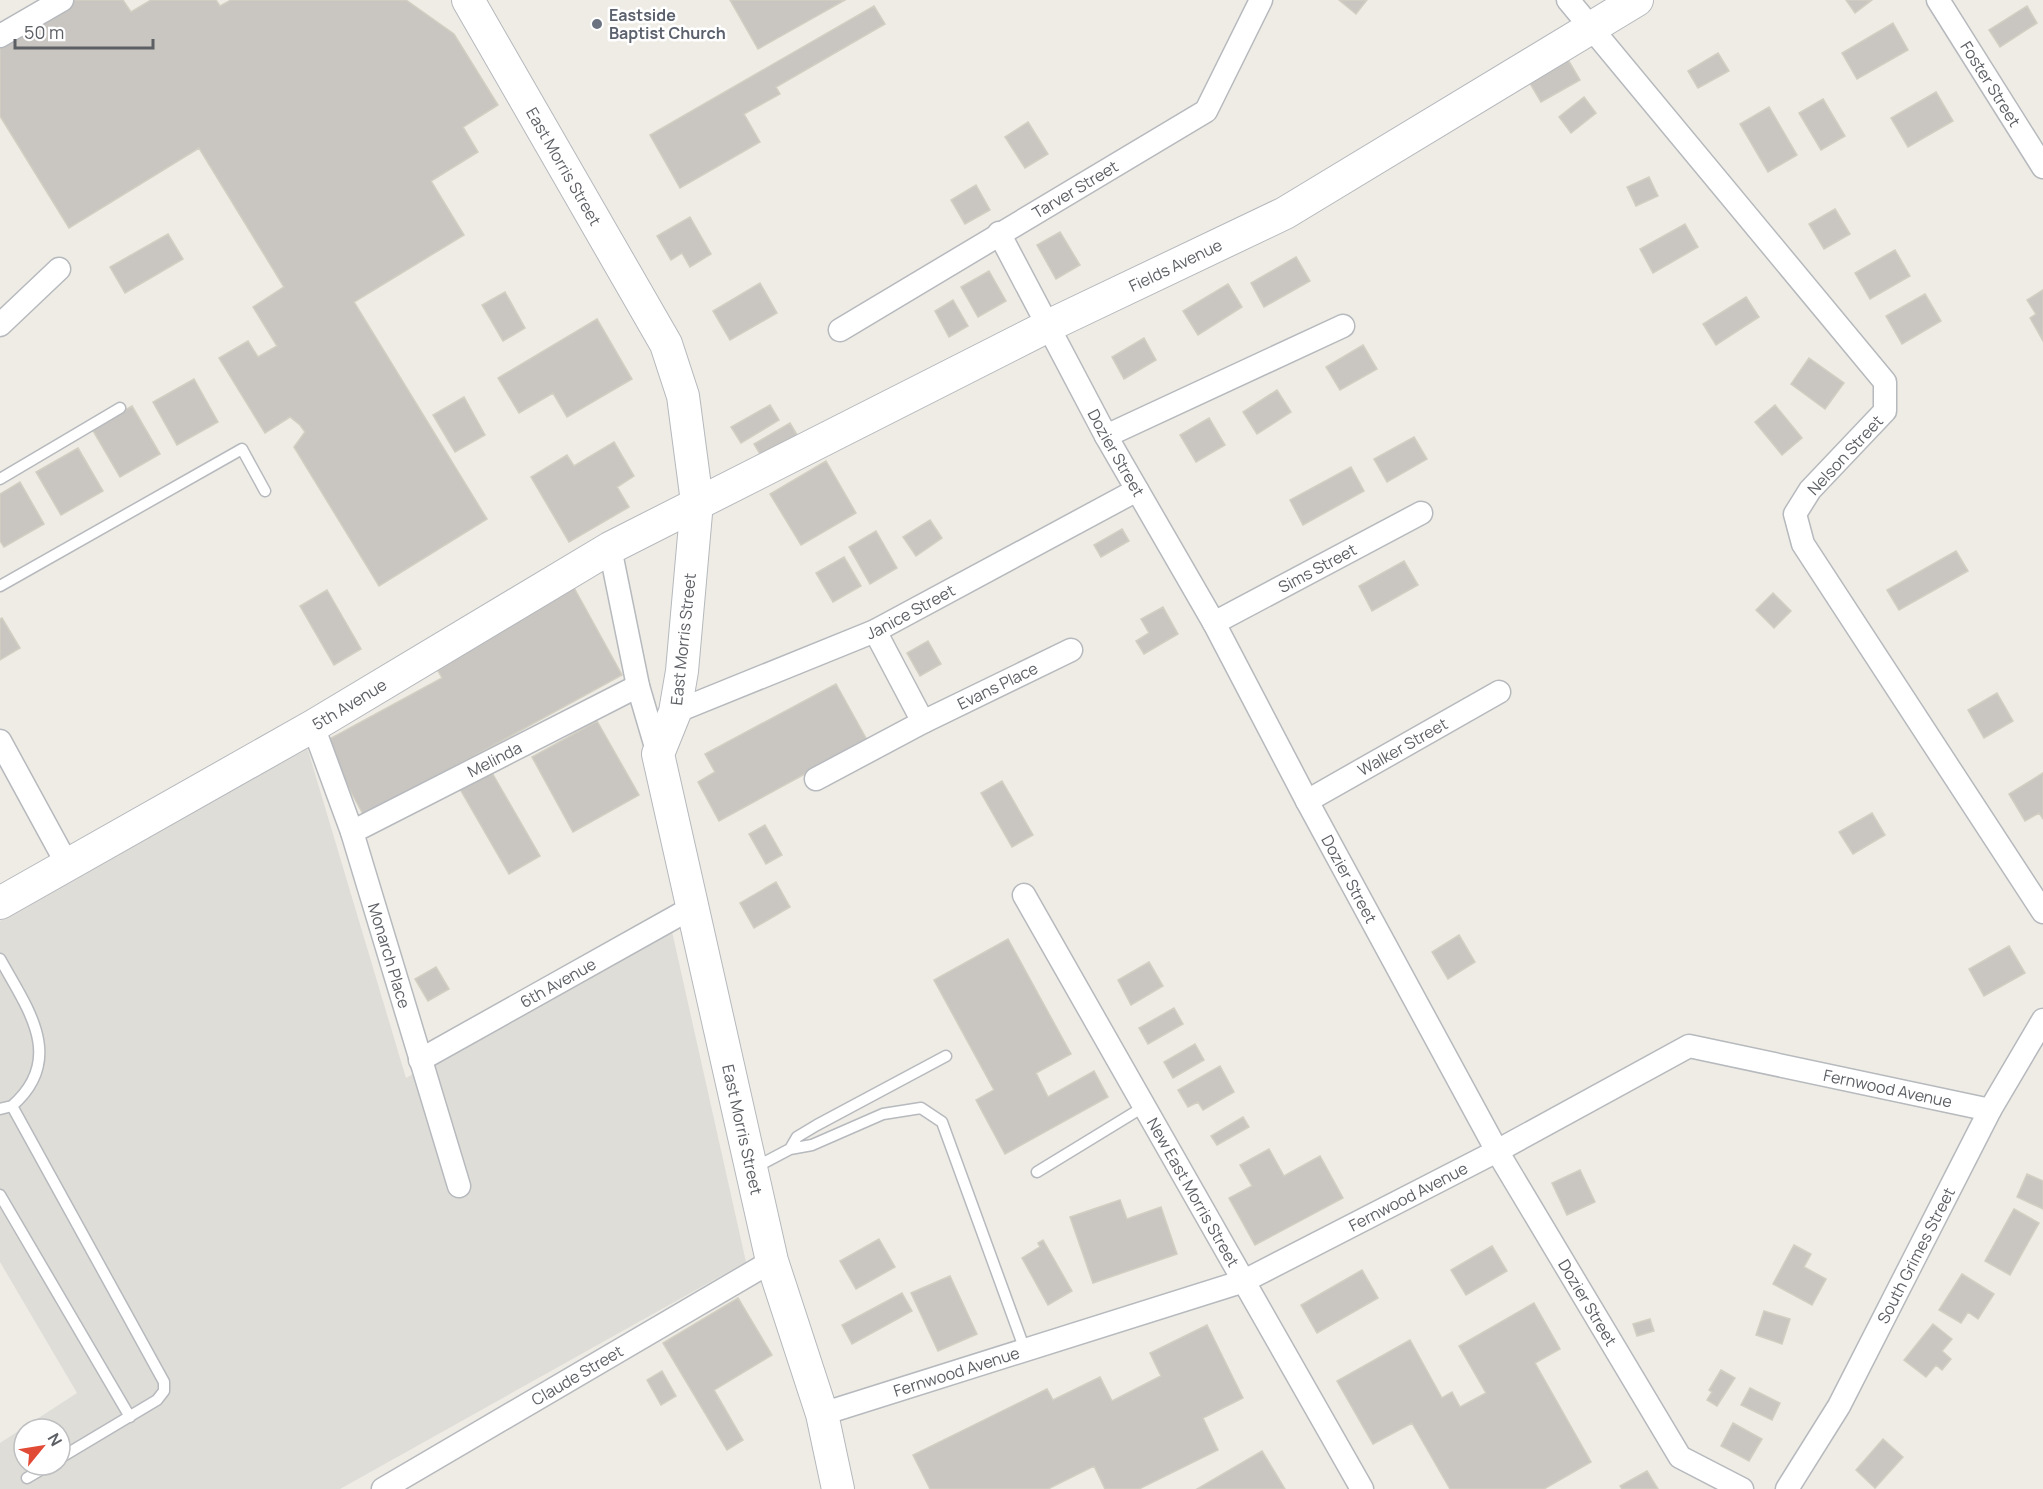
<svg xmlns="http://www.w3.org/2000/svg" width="2043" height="1489" viewBox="0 0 2043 1489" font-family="Manrope,sans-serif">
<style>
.industrial{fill:#dfddd8;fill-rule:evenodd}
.building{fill:#c9c6c1;stroke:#d2cec2;stroke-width:1.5}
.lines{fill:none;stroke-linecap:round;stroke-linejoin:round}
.lane-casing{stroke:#b6b9bd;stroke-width:13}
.street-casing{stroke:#b6b9bd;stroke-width:25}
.secondary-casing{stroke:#b5b8bd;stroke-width:34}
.lane{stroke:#fff;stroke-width:10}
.street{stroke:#fff;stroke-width:22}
.secondary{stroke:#fff;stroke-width:32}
.worship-dot{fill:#6b7280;stroke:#fff;stroke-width:2}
.labels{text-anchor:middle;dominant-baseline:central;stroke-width:5;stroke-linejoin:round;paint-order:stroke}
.worship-label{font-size:16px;font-weight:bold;fill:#5b616d;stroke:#fff;text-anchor:start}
.street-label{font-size:16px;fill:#5c5f64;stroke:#fff}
</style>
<rect width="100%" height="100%" fill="#eeece4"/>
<!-- industrial -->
<path class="industrial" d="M 304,737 L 406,1078 L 671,927 L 746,1262 L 340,1489 L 0,1489 L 0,1443 L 77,1393 L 0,1262 L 0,921 ZM 24,1429 L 60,1429 L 60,1465 L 24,1465 Z"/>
<!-- building -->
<path class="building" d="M 68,0 L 123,0 L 131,12 L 151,0 L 216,0 L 220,6 L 231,0 L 406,0 L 454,34 L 498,105 L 463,127 L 478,152 L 431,181 L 464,235 L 354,302 L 487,519 L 379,586 L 294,447 L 305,432 L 300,425 L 290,417 L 265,433 L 219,358 L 248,341 L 258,357 L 277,346 L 253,307 L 284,287 L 199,148 L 69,228 L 0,116 L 0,41 Z
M 730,0 L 845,0 L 758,49 Z
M 1339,0 L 1367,0 L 1356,14 Z
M 1846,0 L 1872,0 L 1855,13 Z
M 874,6 L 885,24 L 776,87 L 780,94 L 744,114 L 760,142 L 680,188 L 650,135 Z
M 2027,6 L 2037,23 L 2000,47 L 1989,30 Z
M 1893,23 L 1908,50 L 1857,79 L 1842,53 Z
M 1718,53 L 1729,71 L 1698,88 L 1688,71 Z
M 1567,58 L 1580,80 L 1541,102 L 1528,80 Z
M 1936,92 L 1953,121 L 1908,147 L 1891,118 Z
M 1584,97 L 1596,113 L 1571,133 L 1559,117 Z
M 1823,99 L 1845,136 L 1821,150 L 1799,113 Z
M 1769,107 L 1797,155 L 1768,172 L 1740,124 Z
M 1028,122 L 1048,154 L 1025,168 L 1005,137 Z
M 1649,177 L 1658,196 L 1636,206 L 1627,187 Z
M 976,185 L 990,210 L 965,224 L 951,200 Z
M 1835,209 L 1850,234 L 1824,249 L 1809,224 Z
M 690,217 L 711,254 L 690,267 L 682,253 L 671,260 L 657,236 Z
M 1685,224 L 1698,247 L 1653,273 L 1640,249 Z
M 1060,232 L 1080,265 L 1056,279 L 1037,245 Z
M 168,234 L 183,259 L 125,293 L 110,267 Z
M 1895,250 L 1910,276 L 1870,299 L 1855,273 Z
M 1296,257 L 1310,281 L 1264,307 L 1251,283 Z
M 989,271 L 1006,301 L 978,317 L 961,287 Z
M 760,283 L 777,313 L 730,340 L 713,311 Z
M 1228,284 L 1242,307 L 1198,335 L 1183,311 Z
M 2043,290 L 2043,341 L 2030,318 L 2036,314 L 2027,300 Z
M 505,292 L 525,328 L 503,341 L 482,305 Z
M 1925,294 L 1941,321 L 1902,344 L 1886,316 Z
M 1746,297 L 1759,317 L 1716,345 L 1703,324 Z
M 953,300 L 968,326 L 949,337 L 935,311 Z
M 597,319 L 632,379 L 567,417 L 553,393 L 519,413 L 498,378 Z
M 1144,338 L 1156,360 L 1124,379 L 1112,357 Z
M 1363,345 L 1377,369 L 1340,390 L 1326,367 Z
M 1809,358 L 1844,383 L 1825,409 L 1791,384 Z
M 194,379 L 218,422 L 177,445 L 153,402 Z
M 1277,390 L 1291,412 L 1257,434 L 1243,412 Z
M 464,397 L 485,435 L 455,452 L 433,415 Z
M 770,405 L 779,420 L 741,443 L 731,427 Z
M 1775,405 L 1802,438 L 1782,455 L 1755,422 Z
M 132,406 L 160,454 L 120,477 L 92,429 Z
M 1209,418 L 1225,445 L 1196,462 L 1180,435 Z
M 790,423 L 806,450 L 770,471 L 754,444 Z
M 1414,437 L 1427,459 L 1387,482 L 1374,459 Z
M 614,442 L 634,476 L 617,487 L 629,507 L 569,542 L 531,477 L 567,455 L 574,466 Z
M 78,448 L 103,491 L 61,515 L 36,472 Z
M 826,461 L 856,513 L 801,545 L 770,494 Z
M 1351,467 L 1364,491 L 1303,525 L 1290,500 Z
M 20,482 L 44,524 L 4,547 L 0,541 L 0,494 Z
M 930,520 L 942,538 L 916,556 L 903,537 Z
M 1122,529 L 1129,541 L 1101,557 L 1094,545 Z
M 876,531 L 897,568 L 870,584 L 849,547 Z
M 1956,551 L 1968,571 L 1899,610 L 1887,590 Z
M 844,557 L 861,586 L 833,602 L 816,573 Z
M 1404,561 L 1418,585 L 1372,611 L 1359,586 Z
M 572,584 L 622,675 L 364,816 L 324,742 L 442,678 L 432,660 Z
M 327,590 L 361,649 L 334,665 L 300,606 Z
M 1773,593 L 1791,611 L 1774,628 L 1756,610 Z
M 1163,607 L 1178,634 L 1144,654 L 1136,641 L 1149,633 L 1141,619 Z
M 2,618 L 20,648 L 0,660 L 0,619 Z
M 928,641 L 941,664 L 920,676 L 907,653 Z
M 836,684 L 867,740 L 719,821 L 698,782 L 715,772 L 705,754 Z
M 1997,693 L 2013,721 L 1984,738 L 1968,710 Z
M 597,721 L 639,795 L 573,832 L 532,757 Z
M 491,771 L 540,856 L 509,874 L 460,789 Z
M 2043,773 L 2043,819 L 2039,813 L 2025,821 L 2009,794 Z
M 1002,781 L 1033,835 L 1012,847 L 981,793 Z
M 1872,813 L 1885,835 L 1853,854 L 1839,832 Z
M 765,825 L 782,855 L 766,864 L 749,834 Z
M 776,882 L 790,907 L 754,928 L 740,903 Z
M 1459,935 L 1475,962 L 1448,979 L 1432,952 Z
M 1008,939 L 1071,1054 L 1036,1073 L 1048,1097 L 1094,1071 L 1108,1097 L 1005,1154 L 976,1100 L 994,1090 L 934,980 Z
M 2009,946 L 2025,973 L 1984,996 L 1969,969 Z
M 1149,962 L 1163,986 L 1131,1005 L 1118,980 Z
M 436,967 L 449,989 L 428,1001 L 415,979 Z
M 1174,1008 L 1183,1024 L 1148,1044 L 1139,1028 Z
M 1195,1044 L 1204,1060 L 1173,1078 L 1164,1062 Z
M 1220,1066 L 1234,1092 L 1203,1110 L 1198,1102 L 1188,1107 L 1178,1090 Z
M 1243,1117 L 1249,1127 L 1217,1145 L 1211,1136 Z
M 1269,1149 L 1284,1176 L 1320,1156 L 1343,1198 L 1255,1245 L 1229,1198 L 1252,1186 L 1240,1165 Z
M 1580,1170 L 1595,1202 L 1567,1215 L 1552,1183 Z
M 2027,1174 L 2043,1181 L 2043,1209 L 2017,1197 Z
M 1120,1200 L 1127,1219 L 1161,1207 L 1177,1254 L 1093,1283 L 1070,1217 Z
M 2014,1209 L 2039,1223 L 2010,1275 L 1985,1261 Z
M 879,1239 L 895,1267 L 856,1289 L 840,1261 Z
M 1043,1240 L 1072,1291 L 1048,1305 L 1022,1258 L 1040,1247 L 1038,1243 Z
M 1794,1245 L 1811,1254 L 1804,1267 L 1826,1279 L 1812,1305 L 1773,1284 Z
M 1492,1246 L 1507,1271 L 1466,1295 L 1451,1270 Z
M 1362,1270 L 1378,1298 L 1317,1333 L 1301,1305 Z
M 1962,1274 L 1994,1294 L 1978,1319 L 1968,1312 L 1961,1323 L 1939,1310 Z
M 950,1276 L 977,1334 L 938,1351 L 911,1293 Z
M 902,1293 L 912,1311 L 852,1344 L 842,1325 Z
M 738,1298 L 772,1355 L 714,1390 L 743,1440 L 727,1450 L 663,1343 Z
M 1534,1303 L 1560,1349 L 1535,1363 L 1591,1462 L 1544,1489 L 1450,1489 L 1412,1423 L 1373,1444 L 1337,1381 L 1410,1340 L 1442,1398 L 1452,1392 L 1460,1407 L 1486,1393 L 1459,1346 Z
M 1764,1311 L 1790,1319 L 1782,1344 L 1756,1335 Z
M 1650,1319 L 1654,1331 L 1637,1336 L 1633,1324 Z
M 1933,1324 L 1952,1339 L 1942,1351 L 1951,1359 L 1942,1370 L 1936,1365 L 1926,1377 L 1904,1360 Z
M 1207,1325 L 1243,1398 L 1203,1418 L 1218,1450 L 1139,1489 L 1105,1489 L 1094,1466 L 1048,1489 L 930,1489 L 913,1455 L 1047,1389 L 1053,1400 L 1100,1377 L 1112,1401 L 1161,1376 L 1150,1353 Z
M 1721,1370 L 1735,1378 L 1717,1406 L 1707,1400 L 1712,1392 L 1709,1390 Z
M 662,1371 L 676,1396 L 661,1405 L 647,1380 Z
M 1750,1388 L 1780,1403 L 1772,1420 L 1741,1405 Z
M 1733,1423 L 1762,1439 L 1749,1461 L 1721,1446 Z
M 1883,1439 L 1903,1457 L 1875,1488 L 1856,1470 Z
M 1262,1451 L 1285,1489 L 1197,1489 Z
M 1647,1471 L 1658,1489 L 1622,1489 L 1620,1486 Z"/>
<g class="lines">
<!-- lane casing -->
<g class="lane-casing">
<path id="lane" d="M 0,479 L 120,408
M 0,586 L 242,449 L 265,491
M 0,959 C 28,1009 66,1059 12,1106
M 0,1109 L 12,1106 L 164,1382 L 164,1391 L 157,1400 L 60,1458
M 790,1149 L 797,1137 L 817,1125 L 946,1056
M 754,1168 L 790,1149 L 812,1145 L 883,1114 L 921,1108 L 942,1122 L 1025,1350
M 1037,1172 L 1145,1106
M 0,1195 L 130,1417
M 27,1478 L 49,1465"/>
</g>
<!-- street casing -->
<g class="street-casing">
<g id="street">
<path d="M 1568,0 L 1885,382 L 1885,411 L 1810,490 L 1795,514 L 1803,544 L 2043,912"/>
<path id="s1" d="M 1938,0 L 2043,167"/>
<path d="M 0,36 L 62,0"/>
<path id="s2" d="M 999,233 L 1106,436 L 1214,623 L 1307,801 L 1497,1151 L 1680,1457 L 1742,1489"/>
<path d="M 0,325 L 59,269"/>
<path id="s3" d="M 840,330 L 1206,111 L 1261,0"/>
<path d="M 1106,436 L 1343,326"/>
<path d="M 610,548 L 638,686 L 658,754"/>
<path id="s4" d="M 1214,623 L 1421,513"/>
<path d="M 875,631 L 923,722"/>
<path id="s5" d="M 675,712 L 875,631 L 1137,490"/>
<path id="s6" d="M 313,726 L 352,832 L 459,1186"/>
<path d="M 0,741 L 67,864"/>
<path id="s7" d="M 816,779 L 923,722 L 1071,650"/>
<path id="s8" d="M 1307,801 L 1499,692"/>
<path id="s9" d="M 352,832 L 638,686"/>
<path id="s10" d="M 1024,895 L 1362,1489"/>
<path id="s11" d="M 420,1060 L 695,906"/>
<path id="s12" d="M 822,1414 L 1244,1281 L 1497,1151 L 1689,1046 L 1990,1110"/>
<path id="s13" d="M 383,1489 L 772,1261"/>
<path id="s14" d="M 1787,1489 L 1839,1406 L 1990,1110 L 2043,1020"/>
</g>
</g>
<!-- secondary casing -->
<g class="secondary-casing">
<g id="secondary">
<path id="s15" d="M 468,0 L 666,344 L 683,396 L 697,502 L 682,671 L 675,712 L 658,754 L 772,1261 L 822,1414 L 838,1489"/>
<path id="s16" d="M 0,903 L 313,726 L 610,548 L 1048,326 L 1285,213 L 1637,0"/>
</g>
</g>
<!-- lane -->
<use href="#lane" class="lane"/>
<!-- street -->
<use href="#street" class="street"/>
<!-- secondary -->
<use href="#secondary" class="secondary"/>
</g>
<!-- markers -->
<circle class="worship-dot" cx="597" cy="24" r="6"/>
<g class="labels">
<!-- worship labels -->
<g class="worship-label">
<text x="609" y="15">Eastside<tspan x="609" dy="18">Baptist Church</tspan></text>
</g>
<!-- street labels -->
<g class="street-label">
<text stroke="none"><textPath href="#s1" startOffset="99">Foster Street</textPath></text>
<text stroke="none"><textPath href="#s15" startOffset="192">East Morris Street</textPath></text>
<text stroke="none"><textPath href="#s3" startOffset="274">Tarver Street</textPath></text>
<text stroke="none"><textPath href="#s16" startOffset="1338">Fields Avenue</textPath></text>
<text stroke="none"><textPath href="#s2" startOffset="249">Dozier Street</textPath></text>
<text transform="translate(1845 455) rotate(-47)">Nelson Street</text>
<text stroke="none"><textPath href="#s4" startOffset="117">Sims Street</textPath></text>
<text stroke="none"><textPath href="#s5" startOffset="256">Janice Street</textPath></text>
<text transform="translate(683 639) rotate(-84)">East Morris Street</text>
<text stroke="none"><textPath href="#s7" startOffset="204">Evans Place</textPath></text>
<text stroke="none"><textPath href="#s16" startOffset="402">5th Avenue</textPath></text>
<text stroke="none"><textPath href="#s8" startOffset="110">Walker Street</textPath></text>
<text stroke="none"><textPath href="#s9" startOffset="160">Melinda</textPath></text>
<text stroke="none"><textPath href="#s2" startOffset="735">Dozier Street</textPath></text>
<text stroke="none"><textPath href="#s6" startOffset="242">Monarch Place</textPath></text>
<text stroke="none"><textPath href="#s11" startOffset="158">6th Avenue</textPath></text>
<text stroke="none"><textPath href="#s12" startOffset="1149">Fernwood Avenue</textPath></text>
<text stroke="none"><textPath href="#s15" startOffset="1200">East Morris Street</textPath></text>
<text stroke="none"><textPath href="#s10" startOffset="342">New East Morris Street</textPath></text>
<text stroke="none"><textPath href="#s12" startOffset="627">Fernwood Avenue</textPath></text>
<text stroke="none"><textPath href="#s14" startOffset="267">South Grimes Street</textPath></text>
<text stroke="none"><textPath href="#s2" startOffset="1221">Dozier Street</textPath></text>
<text stroke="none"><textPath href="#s12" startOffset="141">Fernwood Avenue</textPath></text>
<text stroke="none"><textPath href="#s13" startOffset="225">Claude Street</textPath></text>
</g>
</g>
<!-- north arrow -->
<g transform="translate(42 1447) rotate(60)"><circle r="28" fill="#ffffff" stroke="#bebfc1" stroke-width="1.5"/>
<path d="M0-4.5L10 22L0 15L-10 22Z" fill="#e14b36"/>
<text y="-9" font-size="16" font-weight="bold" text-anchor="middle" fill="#5c5f64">N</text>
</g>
<!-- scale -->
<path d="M15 39v9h138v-9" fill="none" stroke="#5c5f64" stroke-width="3"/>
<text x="24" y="39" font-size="18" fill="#5c5f64" stroke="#ffffff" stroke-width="4.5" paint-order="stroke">50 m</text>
</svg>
